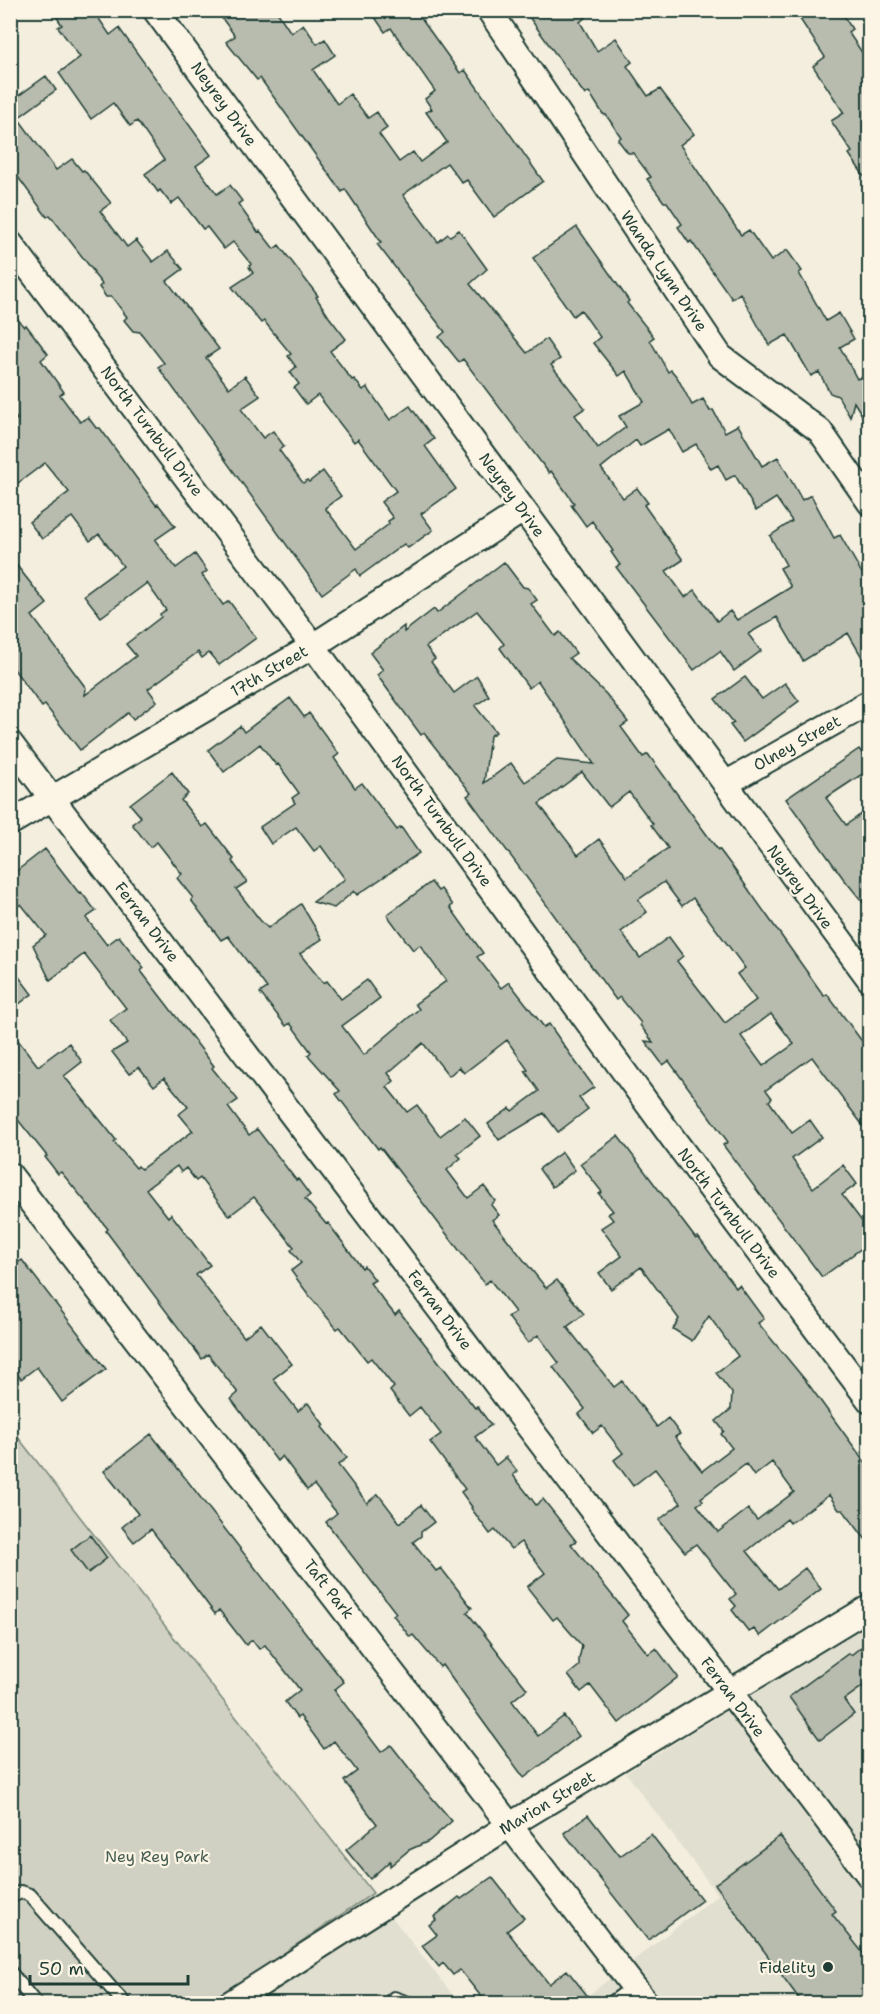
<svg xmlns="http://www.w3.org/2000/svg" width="880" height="2014" viewBox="0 0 880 2014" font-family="'Shantell Sans',sans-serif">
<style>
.built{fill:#e1dfd0}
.green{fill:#d0d1c2;stroke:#78877b;stroke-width:1.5}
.building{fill:#b8bcae;stroke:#1f3d34;stroke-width:1.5;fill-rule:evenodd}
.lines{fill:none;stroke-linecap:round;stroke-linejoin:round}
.service-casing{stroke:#1f3d34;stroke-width:16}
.minor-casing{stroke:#1f3d34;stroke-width:28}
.service{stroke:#fcf5e5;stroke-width:12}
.minor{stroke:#fcf5e5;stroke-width:24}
.poi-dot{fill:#1f3d34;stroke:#fcf5e5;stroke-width:2}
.labels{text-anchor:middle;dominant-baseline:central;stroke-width:4.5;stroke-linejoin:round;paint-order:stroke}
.street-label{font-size:16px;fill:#1f3d34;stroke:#fcf5e5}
.park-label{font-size:16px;fill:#425b50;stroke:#fcf5e5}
.poi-label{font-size:16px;fill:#1f3d34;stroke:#fcf5e5;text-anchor:end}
</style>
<rect width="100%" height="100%" fill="#f3eede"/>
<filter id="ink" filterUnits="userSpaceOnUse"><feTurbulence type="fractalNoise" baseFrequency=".0167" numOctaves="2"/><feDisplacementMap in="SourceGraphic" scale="12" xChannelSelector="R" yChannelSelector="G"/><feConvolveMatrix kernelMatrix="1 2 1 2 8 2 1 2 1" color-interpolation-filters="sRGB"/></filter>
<g filter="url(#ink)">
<!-- built -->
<path class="built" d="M 869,1624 L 869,2003 L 577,2004 L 718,1895 L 626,1773 Z
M 373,1893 L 459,2003 L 210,2004 Z"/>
<!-- green -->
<path class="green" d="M 10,1427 L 373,1893 L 210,2003 L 11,2003 Z"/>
<!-- building -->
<path class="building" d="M 52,10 L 93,10 L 110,35 L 119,28 L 211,155 L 196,166 L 217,194 L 230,185 L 242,201 L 238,204 L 258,232 L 260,231 L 274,249 L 279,245 L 318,296 L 316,297 L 329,317 L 346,339 L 330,351 L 352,380 L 354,379 L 363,390 L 367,387 L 390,420 L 410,406 L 434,439 L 425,446 L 456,489 L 421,514 L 433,530 L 408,548 L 404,544 L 360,576 L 356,569 L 322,594 L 158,367 L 164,363 L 140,332 L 133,331 L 124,320 L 127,317 L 112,297 L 106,297 L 99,287 L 102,284 L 93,273 L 94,272 L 50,215 L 47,217 L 10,166 L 10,102 L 46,76 L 56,90 L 18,118 L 56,170 L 72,159 L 82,171 L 84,170 L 111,203 L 100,211 L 127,247 L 136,240 L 153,262 L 168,251 L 183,269 L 167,281 L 219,349 L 206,358 L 229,388 L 245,376 L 260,396 L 241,409 L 263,438 L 273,431 L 284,446 L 279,450 L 303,483 L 307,480 L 309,482 L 323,471 L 341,496 L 325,508 L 356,549 L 389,524 L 388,521 L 393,518 L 381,502 L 396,491 L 358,439 L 354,442 L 318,395 L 306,404 L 294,388 L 299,384 L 290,372 L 296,367 L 288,356 L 291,354 L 264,321 L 261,323 L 232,287 L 253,273 L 249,267 L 251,264 L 233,242 L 224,249 L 207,227 L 203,229 L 179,198 L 171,204 L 160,190 L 158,192 L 145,174 L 164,160 L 137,121 L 130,126 L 113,103 L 91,119 L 59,73 L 80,57 L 58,27 L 62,25 Z
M 216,10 L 276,10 L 291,33 L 303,24 L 317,44 L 325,39 L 335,55 L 313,70 L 337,104 L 350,94 L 368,118 L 377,112 L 387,128 L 379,134 L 399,162 L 413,152 L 420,162 L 447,142 L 426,112 L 432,109 L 425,99 L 435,91 L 391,28 L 385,32 L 370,10 L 415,10 L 460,73 L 465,70 L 543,181 L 494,217 L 467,180 L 462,183 L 447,163 L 403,195 L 438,242 L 448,234 L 450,236 L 459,230 L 487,269 L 470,284 L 527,353 L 546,339 L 560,359 L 551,365 L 585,408 L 575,415 L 598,448 L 626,427 L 619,416 L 644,402 L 626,371 L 619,376 L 593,343 L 600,337 L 581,310 L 573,316 L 533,258 L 577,227 L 629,301 L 627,303 L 654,337 L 650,340 L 668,372 L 671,370 L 677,377 L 692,405 L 703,399 L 710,411 L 713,410 L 725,432 L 738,425 L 762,466 L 778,457 L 802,500 L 811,495 L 834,538 L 840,535 L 863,575 L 870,571 L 870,671 L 848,633 L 803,661 L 777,617 L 748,634 L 761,651 L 734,671 L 720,651 L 694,670 L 616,567 L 620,565 L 611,552 L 613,551 L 592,521 L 586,526 L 571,505 L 574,503 L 551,471 L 549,473 L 463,359 L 459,362 L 439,337 L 445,332 L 377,244 L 381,242 L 345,189 L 342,192 L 260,78 L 257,80 L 226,42 L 235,36 ZM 669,429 L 682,452 L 696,444 L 711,469 L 718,465 L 726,480 L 735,475 L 756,511 L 776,498 L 792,521 L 770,536 L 786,565 L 780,568 L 791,587 L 737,620 L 730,611 L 717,621 L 695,590 L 685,597 L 666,571 L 683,560 L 644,505 L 648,503 L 637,488 L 623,498 L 601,468 L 636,440 L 640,446 Z
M 524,10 L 594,10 L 580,22 L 597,51 L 616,38 L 632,62 L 627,66 L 648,96 L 660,89 L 694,134 L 680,145 L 741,235 L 749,230 L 771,261 L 787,250 L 802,271 L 799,273 L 826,321 L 839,313 L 854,339 L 840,347 L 857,379 L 861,377 L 870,394 L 870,428 L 854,402 L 850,417 L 838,396 L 830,393 L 819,372 L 811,376 L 787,335 L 769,345 L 740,293 L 732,299 L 691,241 L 689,243 L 678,227 L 682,224 L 667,202 L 664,202 L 647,179 L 651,177 L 633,153 L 628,153 L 618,140 L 621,137 L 606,115 L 603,114 L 589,92 L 585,95 Z
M 794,10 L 840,10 L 852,29 L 848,32 L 870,64 L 870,185 L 849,154 L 852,152 L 831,121 L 844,113 L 813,66 L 825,57 Z
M 10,309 L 24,327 L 26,325 L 48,354 L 41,360 L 64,392 L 60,395 L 80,422 L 88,417 L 96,428 L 100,428 L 156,505 L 158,504 L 175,526 L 155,540 L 176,568 L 195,554 L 207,571 L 202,575 L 223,605 L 229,601 L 256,638 L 219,665 L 209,653 L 202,658 L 198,652 L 148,689 L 157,701 L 133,719 L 128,713 L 80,750 L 45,705 L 42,707 L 10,664 L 10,557 L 47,604 L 32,616 L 86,688 L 85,695 L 136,656 L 126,644 L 161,617 L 160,614 L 166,610 L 147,583 L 101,617 L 84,595 L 123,566 L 99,534 L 90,541 L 72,517 L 42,539 L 29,522 L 69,492 L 45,463 L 10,489 L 10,424 L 17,419 L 10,410 Z
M 504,562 L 523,587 L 528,588 L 537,600 L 531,604 L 555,636 L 560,632 L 576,653 L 569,658 L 606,694 L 628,722 L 621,727 L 643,757 L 648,754 L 718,850 L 719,849 L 734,869 L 824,996 L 827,994 L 870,1052 L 870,1135 L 812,1057 L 766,1090 L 772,1098 L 769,1101 L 792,1133 L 810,1120 L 822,1137 L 792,1159 L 813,1188 L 843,1165 L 857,1184 L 842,1195 L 870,1232 L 870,1242 L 822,1277 L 723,1145 L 728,1142 L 669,1061 L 663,1065 L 645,1041 L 653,1042 L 640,1025 L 641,1023 L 620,997 L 616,1000 L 467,796 L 471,793 L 424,733 L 421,735 L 377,675 L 383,670 L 370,653 L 404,626 L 404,632 L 434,609 L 437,613 ZM 477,611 L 504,644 L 500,648 L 529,688 L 538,681 L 594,764 L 557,760 L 525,782 L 511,763 L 484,783 L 490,736 L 496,732 L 475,706 L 489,696 L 477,676 L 454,693 L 431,662 L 435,659 L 426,647 ZM 582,772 L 609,807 L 629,792 L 653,824 L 651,825 L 668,848 L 627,877 L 599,839 L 578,855 L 539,804 ZM 664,882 L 682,906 L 693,898 L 745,968 L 737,974 L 756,1000 L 725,1023 L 677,961 L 683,956 L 669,937 L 640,958 L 621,932 L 647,912 L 638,900 ZM 771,1014 L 794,1044 L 763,1066 L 741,1036 Z
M 745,677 L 762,699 L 785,683 L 799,701 L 743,742 L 730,725 L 734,723 L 715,699 Z
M 290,698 L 304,717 L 309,713 L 339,754 L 334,758 L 355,788 L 362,783 L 397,830 L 401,827 L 419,853 L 357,895 L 354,891 L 334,908 L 313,902 L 345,879 L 321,846 L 314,851 L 296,827 L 271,844 L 260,827 L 295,803 L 292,798 L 299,793 L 278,764 L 276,765 L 260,744 L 224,772 L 208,750 L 240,726 L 244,732 Z
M 859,749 L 870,764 L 870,769 L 826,798 L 846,825 L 870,808 L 870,911 L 843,878 L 786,799 Z
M 172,772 L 188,794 L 181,800 L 202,827 L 207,824 L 234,859 L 232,861 L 247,882 L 236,889 L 260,920 L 268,928 L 301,904 L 322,939 L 300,954 L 323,983 L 327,981 L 341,999 L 367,980 L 380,998 L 342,1026 L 364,1055 L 419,1009 L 415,1004 L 446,981 L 420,945 L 413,950 L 387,915 L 431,882 L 438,891 L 441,889 L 453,905 L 450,907 L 483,953 L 477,957 L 501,988 L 509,982 L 544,1027 L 549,1024 L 572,1057 L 594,1087 L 579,1098 L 588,1109 L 558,1132 L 544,1113 L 499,1140 L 488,1124 L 510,1108 L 512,1111 L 539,1091 L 525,1071 L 528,1070 L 507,1040 L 464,1073 L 459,1067 L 449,1076 L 423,1043 L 388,1073 L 394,1081 L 387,1087 L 407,1112 L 417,1105 L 440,1136 L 465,1117 L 480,1136 L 457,1154 L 461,1158 L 447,1170 L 468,1198 L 484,1186 L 495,1201 L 491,1205 L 499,1215 L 492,1220 L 546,1288 L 557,1280 L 584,1314 L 567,1327 L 614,1387 L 622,1381 L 657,1427 L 668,1418 L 680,1434 L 675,1437 L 702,1471 L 732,1448 L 721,1434 L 724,1431 L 716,1421 L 731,1409 L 732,1393 L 716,1373 L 738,1356 L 709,1316 L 692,1341 L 673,1329 L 679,1319 L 641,1267 L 611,1289 L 599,1273 L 622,1256 L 601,1228 L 613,1220 L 608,1214 L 613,1211 L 599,1194 L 602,1192 L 580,1164 L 618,1136 L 696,1239 L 698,1237 L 736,1288 L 739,1285 L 764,1319 L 758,1323 L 806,1381 L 870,1469 L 870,1545 L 843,1510 L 839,1510 L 829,1495 L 790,1523 L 787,1519 L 747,1551 L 778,1589 L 805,1568 L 821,1589 L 760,1636 L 754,1629 L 749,1632 L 732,1610 L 736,1606 L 730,1599 L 736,1594 L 696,1544 L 685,1552 L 659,1520 L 681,1503 L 655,1469 L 633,1486 L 614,1460 L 623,1453 L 602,1426 L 593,1433 L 579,1414 L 585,1409 L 553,1367 L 559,1363 L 538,1335 L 528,1343 L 508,1317 L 515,1312 L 490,1280 L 485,1284 L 380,1147 L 378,1149 L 336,1094 L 340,1091 L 308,1055 L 311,1052 L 290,1023 L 286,1026 L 260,993 L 267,988 L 228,936 L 221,940 L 191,900 L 193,898 L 177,878 L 182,874 L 157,842 L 150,847 L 132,824 L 141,817 L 130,804 ZM 772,1462 L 794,1492 L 757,1520 L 748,1509 L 718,1532 L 697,1505 L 703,1501 L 701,1498 L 746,1464 L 754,1476 Z
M 45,849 L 79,893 L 81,892 L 96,911 L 86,918 L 107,945 L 119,936 L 144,968 L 141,971 L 214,1066 L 212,1068 L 238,1100 L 228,1107 L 249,1135 L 257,1129 L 296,1180 L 298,1179 L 310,1195 L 305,1199 L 326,1224 L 328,1223 L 362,1268 L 364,1266 L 375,1280 L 370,1283 L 395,1315 L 399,1311 L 475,1408 L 477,1406 L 491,1425 L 475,1437 L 496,1465 L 506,1457 L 517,1471 L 513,1475 L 536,1505 L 543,1499 L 576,1541 L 571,1544 L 628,1615 L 622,1621 L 648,1654 L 656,1648 L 678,1677 L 619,1723 L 590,1685 L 581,1692 L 568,1675 L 579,1666 L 579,1659 L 582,1646 L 557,1617 L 553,1620 L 527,1587 L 545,1573 L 521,1542 L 511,1549 L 495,1530 L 490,1534 L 471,1508 L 472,1507 L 461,1492 L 465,1489 L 430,1442 L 441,1434 L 420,1407 L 409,1416 L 390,1391 L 394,1387 L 371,1358 L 367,1361 L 340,1327 L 337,1329 L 311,1298 L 291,1271 L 301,1263 L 291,1250 L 294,1247 L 254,1197 L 229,1216 L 200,1178 L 196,1181 L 186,1168 L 181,1172 L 177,1166 L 146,1189 L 168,1217 L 171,1214 L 210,1265 L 196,1275 L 244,1337 L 261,1324 L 292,1364 L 273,1379 L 298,1411 L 308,1403 L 324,1425 L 322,1427 L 347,1458 L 338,1465 L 367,1503 L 378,1494 L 400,1523 L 421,1505 L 434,1522 L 421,1532 L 421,1536 L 413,1542 L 436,1571 L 441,1568 L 472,1608 L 467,1612 L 527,1689 L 512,1701 L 538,1736 L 564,1716 L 579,1736 L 524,1778 L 442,1665 L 440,1667 L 413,1635 L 410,1637 L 393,1615 L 396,1613 L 326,1522 L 337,1513 L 314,1485 L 307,1490 L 282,1456 L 277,1461 L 231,1399 L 238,1393 L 208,1354 L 202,1359 L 106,1231 L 108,1229 L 61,1172 L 58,1174 L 45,1157 L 47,1156 L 10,1110 L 10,1030 L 38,1066 L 69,1043 L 82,1062 L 64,1076 L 105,1126 L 116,1140 L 114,1142 L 136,1168 L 138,1166 L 141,1169 L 193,1131 L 179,1114 L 188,1107 L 164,1078 L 154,1086 L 139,1067 L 129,1074 L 112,1052 L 127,1043 L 110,1020 L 126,1008 L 84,954 L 50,980 L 33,945 L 46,935 L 21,904 L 10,912 L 10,876 Z
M 10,965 L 32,994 L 10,1011 Z
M 562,1152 L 575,1170 L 552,1187 L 539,1169 Z
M 22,1260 L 106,1369 L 62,1402 L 37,1367 L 21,1379 L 10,1365 L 10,1268 Z
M 151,1434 L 344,1682 L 334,1690 L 381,1752 L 391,1745 L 416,1777 L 415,1778 L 452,1821 L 429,1841 L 409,1850 L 390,1866 L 390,1861 L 370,1879 L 346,1850 L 377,1824 L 344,1781 L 357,1771 L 334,1741 L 324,1749 L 300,1716 L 297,1718 L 285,1702 L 300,1690 L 265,1645 L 259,1649 L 252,1640 L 246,1645 L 219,1610 L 215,1614 L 151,1529 L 134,1542 L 122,1527 L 138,1514 L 104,1471 Z
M 90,1535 L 107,1558 L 88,1573 L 71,1550 Z
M 861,1647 L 870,1658 L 870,1681 L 844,1700 L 854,1714 L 820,1740 L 789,1697 L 849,1653 L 851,1655 Z
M 588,1815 L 620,1856 L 651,1834 L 702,1900 L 648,1940 L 564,1833 Z
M 780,1836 L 836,1911 L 832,1914 L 870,1962 L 870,1991 L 853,2004 L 803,2004 L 715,1884 Z
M 492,1877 L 524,1918 L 507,1931 L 549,1984 L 567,1970 L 594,2004 L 487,2004 L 460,1970 L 453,1975 L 443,1963 L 439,1967 L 422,1946 L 437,1935 L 429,1925 L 436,1920 L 434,1917 L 459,1897 L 461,1899 Z"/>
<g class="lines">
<!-- service casing -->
<g class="service-casing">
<path id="service" d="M 10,1897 L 21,1892 L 30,1895 L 125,2004
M 10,1972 L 36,2004
M 388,2004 L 394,1998 L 411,2004
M 610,2004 L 634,1986"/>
</g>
<!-- minor casing -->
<g class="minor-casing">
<path id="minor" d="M 155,10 L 870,980
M 489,10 L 720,356 L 820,431 L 870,503
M 10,243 L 313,646 L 674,1140 L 870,1401
M 10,743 L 870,1877
M 725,784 L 870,702
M 10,823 L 313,646 L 523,510
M 10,1175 L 647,2004
M 229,2004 L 510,1825 L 870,1607"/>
</g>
<!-- service -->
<use href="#service" class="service"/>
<!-- minor -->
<use href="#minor" class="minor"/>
</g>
</g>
<!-- markers -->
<circle class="poi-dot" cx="828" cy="1967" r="6"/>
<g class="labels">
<!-- street labels -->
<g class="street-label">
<text transform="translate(224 104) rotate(54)">Neyrey Drive</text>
<text transform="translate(664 271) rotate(56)">Wanda Lynn Drive</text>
<text transform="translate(152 431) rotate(53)">North Turnbull Drive</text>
<text transform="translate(512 495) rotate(54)">Neyrey Drive</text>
<text transform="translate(269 671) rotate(-30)">17th Street</text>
<text transform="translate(797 743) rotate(-29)">Olney Street</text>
<text transform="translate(442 821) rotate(54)">North Turnbull Drive</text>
<text transform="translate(800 887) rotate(54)">Neyrey Drive</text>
<text transform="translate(147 922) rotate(53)">Ferran Drive</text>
<text transform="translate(729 1213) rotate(53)">North Turnbull Drive</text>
<text transform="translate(440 1310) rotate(53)">Ferran Drive</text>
<text transform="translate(329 1589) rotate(52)">Taft Park</text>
<text transform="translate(733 1697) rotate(53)">Ferran Drive</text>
<text transform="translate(547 1803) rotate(-31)">Marion Street</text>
</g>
<!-- park labels -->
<g class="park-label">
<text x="157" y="1856">Ney Rey Park</text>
</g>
<!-- poi labels -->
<g class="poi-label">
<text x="816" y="1967">Fidelity</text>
</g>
</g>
<!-- margin -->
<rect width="880" height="2014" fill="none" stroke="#fcf5e5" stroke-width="36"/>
<rect x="18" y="18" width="844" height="1978" fill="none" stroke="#1f3d34" stroke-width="2" filter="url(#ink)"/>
<!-- scale -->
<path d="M30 1975v9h158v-9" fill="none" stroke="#1f3d34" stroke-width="3"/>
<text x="39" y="1975" font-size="18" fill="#1f3d34" stroke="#fcf5e5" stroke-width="4.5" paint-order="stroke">50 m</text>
</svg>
